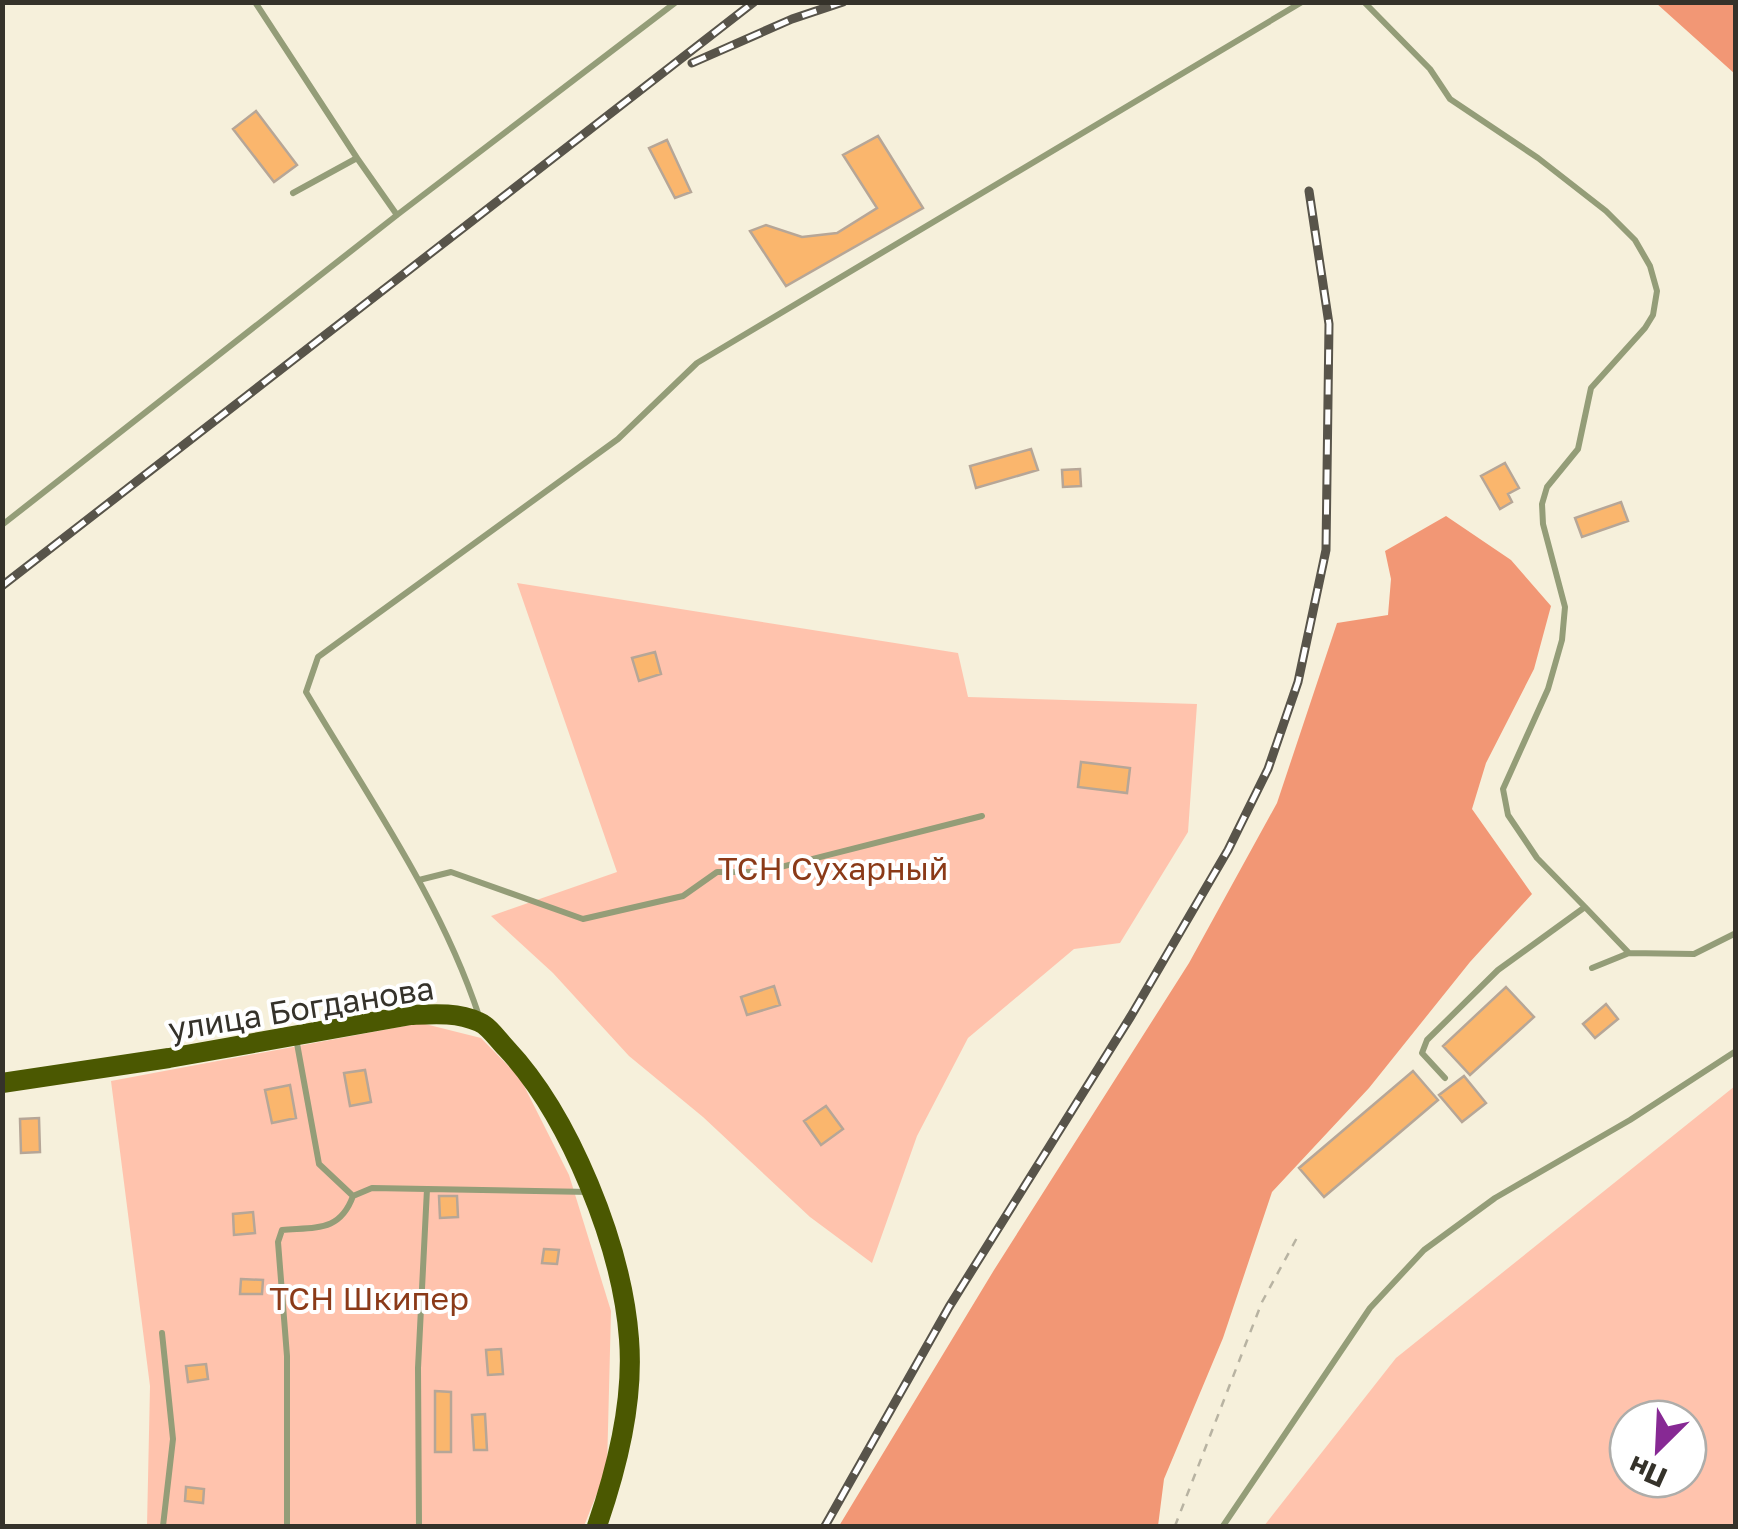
<svg xmlns="http://www.w3.org/2000/svg" width="1738" height="1529" viewBox="0 0 1738 1529" font-family="'Golos Text',sans-serif">
<style>
.green{fill:#ffc3ad;fill-rule:evenodd}
.forest{fill:#f29775}
.building{fill:#fab66d;stroke:#b6a697;stroke-width:2.5}
.lines{fill:none;stroke-linecap:round;stroke-linejoin:round}
.path{stroke:#b8b3a2;stroke-width:2.5;stroke-dasharray:8 8;stroke-linecap:butt}
.lane{stroke:#949d78;stroke-width:6}
.primary{stroke:#4b5801;stroke-width:20}
.rail-casing{stroke:#58544a;stroke-width:9}
.rail{stroke:#fff;stroke-width:5;stroke-dasharray:15;stroke-linecap:butt}
.labels{text-anchor:middle;dominant-baseline:central;stroke-width:8;stroke-linejoin:round;paint-order:stroke}
.park-label{font-size:32px;fill:#8b3a18;stroke:#fff}
.street-label{font-size:32px;fill:#35322a;stroke:#fff}
</style>
<rect width="100%" height="100%" fill="#f6f0db"/>
<!-- green -->
<path class="green" d="M 517,583 L 958,653 L 968,697 L 1197,704 L 1188,832 L 1120,943 L 1074,949 L 968,1038 L 917,1136 L 872,1263 L 810,1217 L 703,1117 L 629,1056 L 553,973 L 491,916 L 617,872 Z
M 421,1023 L 481,1038 L 520,1078 L 569,1175 L 611,1311 L 607,1468 L 584,1526 L 147,1526 L 150,1386 L 111,1081 Z
M 1735,1086 L 1735,1526 L 1264,1526 L 1396,1358 ZM 1628,1419 L 1688,1419 L 1688,1479 L 1628,1479 Z"/>
<!-- forest -->
<path class="forest" d="M 1656,3 L 1735,3 L 1735,74 Z
M 1446,516 L 1511,560 L 1551,606 L 1534,669 L 1486,763 L 1472,809 L 1532,894 L 1470,962 L 1369,1088 L 1272,1192 L 1223,1338 L 1164,1479 L 1158,1526 L 839,1526 L 994,1270 L 1189,963 L 1277,803 L 1337,623 L 1388,615 L 1391,579 L 1385,551 Z"/>
<!-- building -->
<path class="building" d="M 256,111 L 297,165 L 274,182 L 233,129 Z
M 878,136 L 923,208 L 786,286 L 750,231 L 766,225 L 802,237 L 837,233 L 877,208 L 843,155 Z
M 667,140 L 691,192 L 675,198 L 649,148 Z
M 1031,449 L 1038,470 L 976,488 L 970,466 Z
M 1505,463 L 1519,488 L 1508,494 L 1512,502 L 1500,509 L 1481,476 Z
M 1080,469 L 1081,486 L 1063,487 L 1062,470 Z
M 1621,502 L 1628,521 L 1582,537 L 1575,518 Z
M 655,652 L 661,674 L 639,681 L 632,658 Z
M 1081,762 L 1130,768 L 1127,793 L 1078,787 Z
M 774,986 L 780,1005 L 747,1015 L 741,997 Z
M 1506,987 L 1534,1017 L 1470,1075 L 1443,1046 Z
M 1606,1004 L 1618,1019 L 1595,1038 L 1583,1024 Z
M 365,1070 L 371,1102 L 350,1106 L 344,1073 Z
M 1413,1071 L 1438,1100 L 1324,1197 L 1299,1168 Z
M 1464,1076 L 1486,1103 L 1462,1122 L 1439,1095 Z
M 290,1085 L 296,1118 L 272,1123 L 265,1090 Z
M 826,1106 L 843,1129 L 821,1145 L 804,1121 Z
M 39,1118 L 40,1152 L 21,1153 L 20,1119 Z
M 439,1196 L 457,1196 L 458,1217 L 440,1218 Z
M 253,1212 L 255,1233 L 234,1235 L 233,1214 Z
M 544,1249 L 559,1250 L 557,1264 L 542,1263 Z
M 241,1279 L 263,1280 L 262,1294 L 240,1294 Z
M 501,1349 L 503,1374 L 488,1375 L 486,1350 Z
M 206,1364 L 208,1379 L 188,1382 L 186,1366 Z
M 435,1391 L 451,1392 L 451,1452 L 435,1452 Z
M 485,1414 L 487,1450 L 474,1450 L 472,1415 Z
M 186,1487 L 204,1489 L 203,1503 L 185,1501 Z"/>
<g class="lines">
<!-- path -->
<path class="path" d="M 1175,1526 L 1262,1302 L 1299,1234"/>
<!-- lane -->
<path class="lane" d="M 255,2 L 357,158
M 1364,2 L 1430,69 L 1450,99 L 1538,158 L 1606,211 L 1635,240 L 1650,266 L 1657,291 L 1653,315 L 1645,328 L 1591,388 L 1578,449 L 1547,487 L 1542,504 L 1543,524 L 1565,607 L 1562,640 L 1548,689 L 1503,789 L 1508,815 L 1537,858 L 1585,907
M 293,193 L 357,158 L 397,215
M 2,525 L 397,215 L 676,2
M 419,880 L 451,872 L 583,919 L 683,896 L 717,872 L 761,872 L 982,816
M 1592,968 L 1629,953 L 1694,954 L 1736,933
M 479,1016 C 441,900 368,797 306,692 L 318,657 L 618,439 L 697,363 L 1302,2
M 296,1038 L 319,1164 L 353,1196
M 1445,1078 L 1422,1053 L 1427,1040 L 1498,970 L 1585,907 L 1629,953
M 162,1333 L 173,1439 L 163,1526
M 287,1526 L 287,1356 L 278,1242 L 282,1230 C 316,1227 340,1232 353,1196 L 372,1188 L 590,1192
M 419,1526 L 418,1368 L 427,1189
M 1223,1526 L 1370,1308 L 1424,1250 L 1495,1198 L 1630,1120 L 1736,1051"/>
<!-- primary -->
<path class="primary" d="M 2,1083 L 169,1058 L 411,1015 C 433,1014 457,1012 479,1022 C 489,1026 498,1040 506,1048 C 570,1116 622,1246 629,1339 C 634,1402 617,1468 597,1526"/>
<!-- rail casing -->
<g class="rail-casing">
<path id="rail" d="M 692,63 L 792,19 L 843,2
M 2,586 L 754,2
M 825,1526 L 949,1307 L 1131,1016 L 1228,850 L 1268,769 L 1298,682 L 1326,550 L 1329,324 L 1309,191"/>
</g>
<!-- rail -->
<use href="#rail" class="rail"/>
</g>
<g class="labels">
<!-- park labels -->
<g class="park-label">
<text x="833" y="868">ТСН Сухарный</text>
<text x="369" y="1298">ТСН Шкипер</text>
</g>
<!-- street labels -->
<g class="street-label">
<text transform="translate(301 1008) rotate(-9)">улица Богданова</text>
</g>
</g>
<!-- border -->
<rect width="1738" height="1529" fill="none" stroke="#35322a" stroke-width="10"/>
<!-- north arrow -->
<g transform="translate(1658 1449) rotate(204)"><circle r="48" fill="#ffffff" stroke="#aeadaa" stroke-width="2.5"/>
<path d="M0-8L18 38L0 25L-18 38Z" fill="#872994"/>
<text y="-15" font-size="28" font-weight="bold" text-anchor="middle" fill="#35322a">Пн</text>
</g>
</svg>
